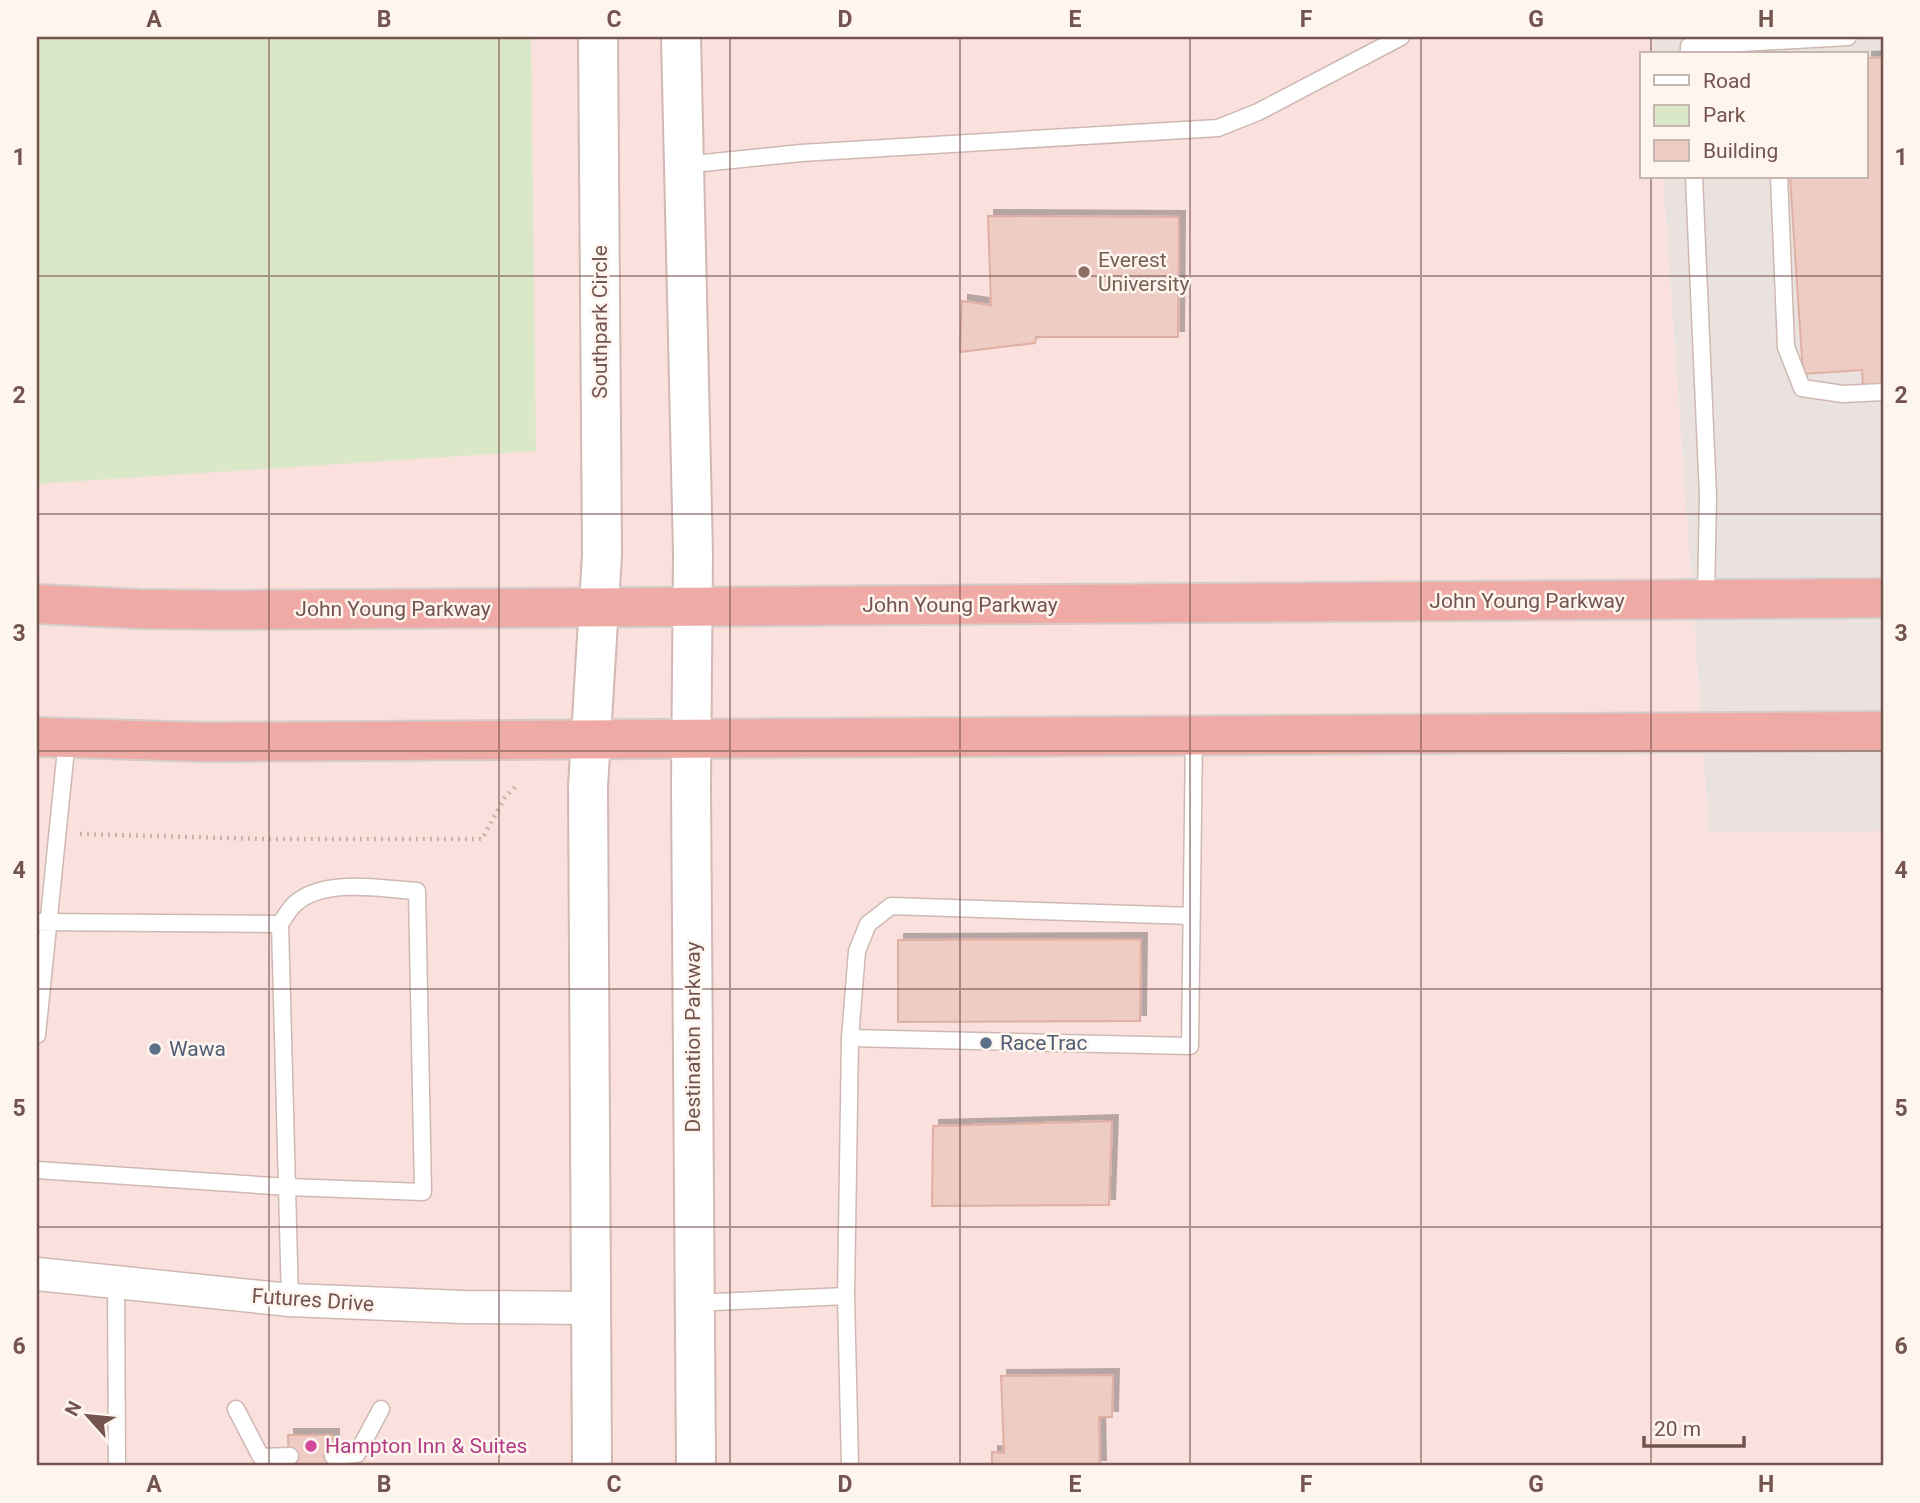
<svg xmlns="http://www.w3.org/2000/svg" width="1920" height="1503" viewBox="0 0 1920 1503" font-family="Roboto,sans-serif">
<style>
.commercial{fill:#fae1de}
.industrial{fill:#eae2df}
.green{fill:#dbe8c8}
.building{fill:#eecbc3;stroke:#e0afa4;stroke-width:2;filter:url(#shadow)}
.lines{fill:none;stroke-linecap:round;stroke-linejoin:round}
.lane-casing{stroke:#ceb9b2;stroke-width:19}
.street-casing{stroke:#ceb9b2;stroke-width:35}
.secondary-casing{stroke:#d1b8b0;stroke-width:42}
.highway-casing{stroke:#d5ccca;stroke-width:42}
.path{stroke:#d3aea6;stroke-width:4.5;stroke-dasharray:2 5;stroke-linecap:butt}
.lane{stroke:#fff;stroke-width:16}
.street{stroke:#fff;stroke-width:32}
.secondary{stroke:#fff;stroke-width:38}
.highway{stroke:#f0aaa5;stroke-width:38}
.grid{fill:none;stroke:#74544e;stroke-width:2;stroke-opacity:0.55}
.education-dot{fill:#8d6e63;stroke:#fef5ef;stroke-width:2.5}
.service-dot{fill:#5c6f8a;stroke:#fef5ef;stroke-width:2.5}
.hotel-dot{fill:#d1479c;stroke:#fef5ef;stroke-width:2.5}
.labels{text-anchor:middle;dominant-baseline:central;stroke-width:5;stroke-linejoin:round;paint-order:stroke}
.education-label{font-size:21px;fill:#785e54;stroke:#fef5ef;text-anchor:start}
.street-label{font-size:21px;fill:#74544e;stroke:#fef5ef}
.service-label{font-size:21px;fill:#4e5e75;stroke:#fef5ef;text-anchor:start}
.hotel-label{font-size:21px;fill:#b23c85;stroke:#fef5ef;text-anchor:start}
.neatline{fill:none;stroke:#74544e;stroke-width:2.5}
.grid-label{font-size:23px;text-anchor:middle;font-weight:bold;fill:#74544e}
</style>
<defs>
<filter id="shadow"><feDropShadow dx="6" dy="-6" stdDeviation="0" flood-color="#0004"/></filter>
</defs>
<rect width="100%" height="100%" fill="#fbf0e9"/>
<!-- commercial -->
<path class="commercial" d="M 37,37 L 1654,37 L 1655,54 L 1642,54 L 1642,177 L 1663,177 L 1709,832 L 1883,831 L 1883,1466 L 37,1466 Z"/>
<!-- industrial -->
<path class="industrial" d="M 1654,37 L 1883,37 L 1883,831 L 1709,832 L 1663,177 L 1866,177 L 1866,54 L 1655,54 Z"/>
<!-- green -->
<path class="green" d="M 37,37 L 531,37 L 536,451 L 37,484 Z"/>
<!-- building -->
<path class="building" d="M 1883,57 L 1883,399 L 1864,400 L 1862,370 L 1803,374 L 1790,177 L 1866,177 L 1866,58 Z
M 988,216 L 1179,217 L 1178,337 L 1036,337 L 1035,343 L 960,352 L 962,301 L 991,305 Z
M 1141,939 L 1140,1021 L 898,1022 L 898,940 Z
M 1112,1121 L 1109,1205 L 932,1206 L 933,1126 Z
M 1113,1375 L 1112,1417 L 1099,1417 L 1100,1466 L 992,1466 L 992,1452 L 1004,1453 L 1001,1376 Z
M 288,1435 L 333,1435 L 333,1466 L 289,1466 Z"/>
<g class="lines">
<!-- lane casing -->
<g class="lane-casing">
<path id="lane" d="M 1689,54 L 1689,46 L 1848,37
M 684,165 L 801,153 L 1218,128 L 1258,112 L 1401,37
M 1694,177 L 1708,496 L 1706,599
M 1779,177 L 1786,347 L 1802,388 L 1843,394 L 1883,392
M 37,922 L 280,924 C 285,917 290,907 297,902 C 327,878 381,889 417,891 L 423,1192 L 288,1187 L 37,1170
M 280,924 L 290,1300
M 37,1035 L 67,739
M 850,1038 L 857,951 L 868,924 L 891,906 L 1192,916
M 116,1283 L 117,1466
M 846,1296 L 850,1466
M 694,1303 L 846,1296 L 850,1038 L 1190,1046 L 1194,736
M 236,1409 L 261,1457 L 290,1456
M 333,1456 L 357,1454 L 381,1409"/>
</g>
<!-- street casing -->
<g class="street-casing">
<path id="street" d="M 37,1274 L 290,1300 L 463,1307 L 591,1308"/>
</g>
<!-- secondary casing -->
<g class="secondary-casing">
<path id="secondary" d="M 681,37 L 693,554 L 691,787 L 696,1466
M 592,1466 L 588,787 L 602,554 L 598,37"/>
</g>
<!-- highway casing -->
<g class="highway-casing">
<path id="highway" d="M 37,604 L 140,609 L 231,610 L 1883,598
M 37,737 L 203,742 L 1883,731"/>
</g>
<!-- path -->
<path class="path" d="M 80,834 L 263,839 L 482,839 L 505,797 L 515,787"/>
<!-- lane -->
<use href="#lane" class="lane"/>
<!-- street -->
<use href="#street" class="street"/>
<!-- secondary -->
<use href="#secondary" class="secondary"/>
<!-- highway -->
<use href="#highway" class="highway"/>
</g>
<!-- grid -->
<path class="grid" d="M 269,37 L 269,1466M 499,37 L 499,1466M 730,37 L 730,1466M 960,37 L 960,1466M 1190,37 L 1190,1466M 1421,37 L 1421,1466M 1651,37 L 1651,54M 1651,177 L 1651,1466M 37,276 L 1883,276M 37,514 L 1883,514M 37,751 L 1883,751M 37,989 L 1883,989M 37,1227 L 1883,1227"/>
<!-- markers -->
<circle class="education-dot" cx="1084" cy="272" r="7"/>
<g class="service-dot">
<circle cx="986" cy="1043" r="7"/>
<circle cx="155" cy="1049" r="7"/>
</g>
<circle class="hotel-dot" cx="311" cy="1446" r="7"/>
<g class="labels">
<!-- education labels -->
<g class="education-label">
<text x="1098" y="260">Everest<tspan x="1098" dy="24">University</tspan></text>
</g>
<!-- street labels -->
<g class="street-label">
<text transform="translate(600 322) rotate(-90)">Southpark Circle</text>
<text x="1527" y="601">John Young Parkway</text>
<text x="960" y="605">John Young Parkway</text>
<text x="393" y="609">John Young Parkway</text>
<text transform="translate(693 1037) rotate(-90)">Destination Parkway</text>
<text transform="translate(313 1300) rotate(4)">Futures Drive</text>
</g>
<!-- service labels -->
<g class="service-label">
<text x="1000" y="1043">RaceTrac</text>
<text x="169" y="1049">Wawa</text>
</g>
<!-- hotel labels -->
<g class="hotel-label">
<text x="325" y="1446">Hampton Inn &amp; Suites</text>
</g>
</g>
<!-- border -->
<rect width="1920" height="1503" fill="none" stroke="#fef5ef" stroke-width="77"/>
<!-- legend -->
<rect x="1640" y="52" width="228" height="126" fill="#fef5ef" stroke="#c7b5af" stroke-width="2"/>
<rect x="1654" y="75" width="35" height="10" fill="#ffffff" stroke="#c7b5af" stroke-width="2"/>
<text x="1703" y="88" font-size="21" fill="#74544e">Road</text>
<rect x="1654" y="105" width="35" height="21" fill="#dbe8c8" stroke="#c7b5af" stroke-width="2"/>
<text x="1703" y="122" font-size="21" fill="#74544e">Park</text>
<rect x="1654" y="140" width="35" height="21" fill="#eecbc3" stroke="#c7b5af" stroke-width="2"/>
<text x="1703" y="158" font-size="21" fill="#74544e">Building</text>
<!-- north arrow -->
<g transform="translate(88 1416) rotate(297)" stroke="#fef5ef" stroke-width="5" paint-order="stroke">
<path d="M0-5L12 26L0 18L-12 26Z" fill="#74544e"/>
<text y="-10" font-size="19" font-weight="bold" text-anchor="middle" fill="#74544e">N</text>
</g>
<!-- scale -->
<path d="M1644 1436v10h100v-10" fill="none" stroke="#74544e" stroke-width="3.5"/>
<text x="1654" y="1436" font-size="21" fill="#74544e" stroke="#fef5ef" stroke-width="5" paint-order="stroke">20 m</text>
<rect x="38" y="38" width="1844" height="1426" class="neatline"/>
<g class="grid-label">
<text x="154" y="27">A</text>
<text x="384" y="27">B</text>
<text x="614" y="27">C</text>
<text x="845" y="27">D</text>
<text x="1075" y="27">E</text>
<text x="1306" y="27">F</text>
<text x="1536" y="27">G</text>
<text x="1766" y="27">H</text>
<text x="19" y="165">1</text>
<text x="1901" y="165">1</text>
<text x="19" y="403">2</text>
<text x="1901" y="403">2</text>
<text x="19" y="641">3</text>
<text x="1901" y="641">3</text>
<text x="19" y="878">4</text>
<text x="1901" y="878">4</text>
<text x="19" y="1116">5</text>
<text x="1901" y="1116">5</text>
<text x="19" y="1354">6</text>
<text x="1901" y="1354">6</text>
<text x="154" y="1492">A</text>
<text x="384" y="1492">B</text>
<text x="614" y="1492">C</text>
<text x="845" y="1492">D</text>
<text x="1075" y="1492">E</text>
<text x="1306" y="1492">F</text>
<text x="1536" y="1492">G</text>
<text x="1766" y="1492">H</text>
</g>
</svg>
